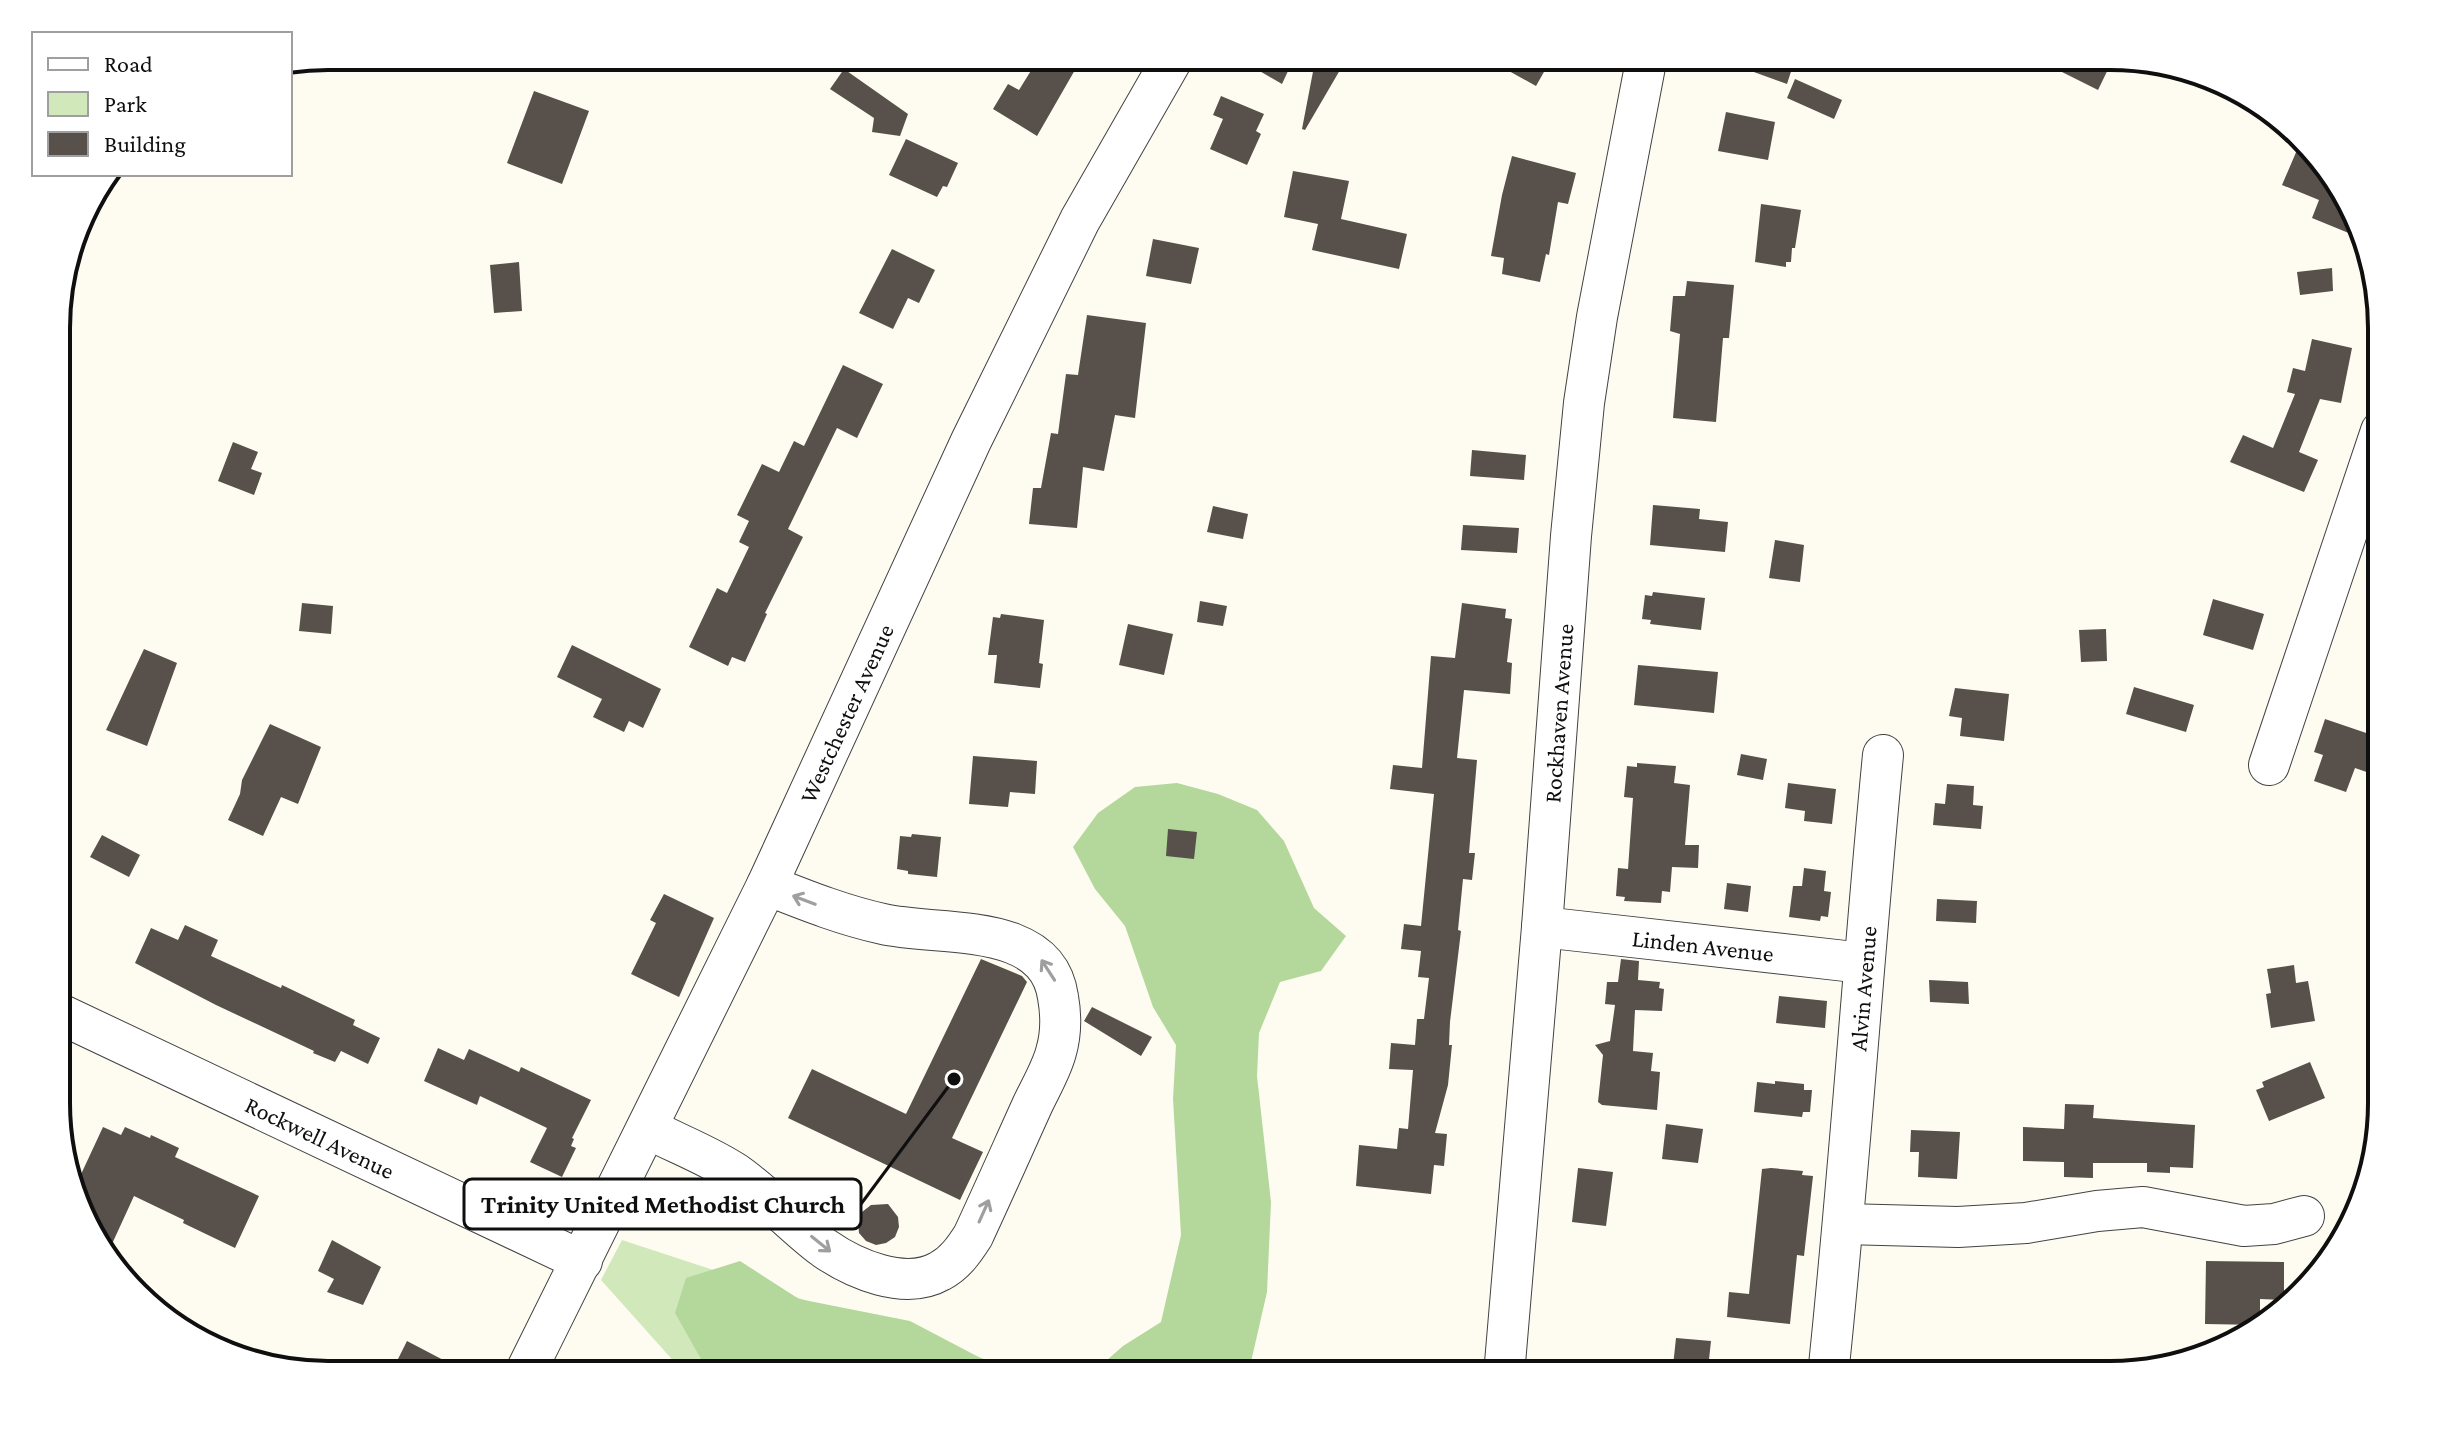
<svg xmlns="http://www.w3.org/2000/svg" width="2438" height="1431" viewBox="0 0 2438 1431" font-family="'Crimson Pro',serif">
<style>
.green{fill:#d1e8bb}
.forest{fill:#b4d89b}
.building{fill:#57504b}
.lines{fill:none;stroke-linecap:round;stroke-linejoin:round}
.minor-casing{stroke:#424242;stroke-width:42}
.minor{stroke:#fff;stroke-width:40}
.oneway{stroke:#9f9f9f}
.labels{text-anchor:middle;dominant-baseline:central;stroke-width:8;stroke-linejoin:round;paint-order:stroke}
.street-label{font-size:24px;fill:#0f0f0f;stroke:#fff}
.rim{fill:none;stroke:#0f0f0f;stroke-width:4}
.leader{fill:none;stroke:#0f0f0f;stroke-width:3}
.callout-dot{fill:#0f0f0f;stroke:#fff;stroke-width:3}
.callout{fill:#fff;stroke:#0f0f0f;stroke-width:3}
.callout-label{font-size:26px;text-anchor:middle;font-weight:bold;fill:#0f0f0f}
</style>
<rect width="100%" height="100%" fill="#fefcf1"/>
<!-- green -->
<path class="green" d="M 622,1240 L 1033,1375 L 686,1375 L 601,1280 Z"/>
<!-- forest -->
<path class="forest" d="M 1177,783 L 1218,794 L 1257,810 L 1284,841 L 1314,908 L 1346,936 L 1321,971 L 1280,982 L 1259,1033 L 1257,1076 L 1271,1202 L 1267,1292 L 1248,1375 L 1090,1375 L 1123,1346 L 1161,1322 L 1181,1235 L 1173,1099 L 1176,1045 L 1153,1007 L 1125,926 L 1095,889 L 1073,847 L 1098,813 L 1135,787 Z
M 740,1261 L 799,1299 L 910,1321 L 1013,1375 L 710,1375 L 675,1313 L 686,1278 Z"/>
<!-- building -->
<path class="building" d="M 1040,56 L 1083,56 L 1037,136 L 993,109 L 1008,84 L 1019,90 Z
M 1234,56 L 1295,56 L 1282,84 Z
M 1316,56 L 1340,70 L 1305,130 L 1302,129 Z
M 1482,56 L 1553,56 L 1536,86 Z
M 1718,56 L 1796,56 L 1787,84 L 1718,59 Z
M 2030,56 L 2110,56 L 2114,57 L 2098,90 Z
M 844,69 L 908,114 L 900,136 L 872,132 L 874,118 L 830,89 Z
M 1795,79 L 1842,100 L 1834,119 L 1787,98 Z
M 534,91 L 589,111 L 562,184 L 507,163 Z
M 1221,96 L 1264,114 L 1256,131 L 1261,134 L 1247,165 L 1210,149 L 1223,119 L 1213,115 Z
M 1726,112 L 1775,122 L 1768,160 L 1718,151 Z
M 906,139 L 958,163 L 947,187 L 943,186 L 937,197 L 889,175 Z
M 2300,143 L 2336,177 L 2356,236 L 2312,218 L 2319,200 L 2282,185 Z
M 1512,156 L 1576,173 L 1568,204 L 1558,202 L 1549,255 L 1546,254 L 1540,282 L 1502,274 L 1504,258 L 1491,256 L 1502,195 Z
M 1293,171 L 1349,181 L 1341,219 L 1407,234 L 1399,269 L 1312,250 L 1318,224 L 1284,217 Z
M 1761,204 L 1801,210 L 1795,248 L 1792,248 L 1791,262 L 1786,262 L 1786,267 L 1755,262 Z
M 1153,239 L 1199,248 L 1191,284 L 1146,276 Z
M 892,249 L 935,270 L 919,303 L 908,298 L 893,329 L 859,313 Z
M 519,262 L 522,311 L 494,313 L 490,265 Z
M 2332,268 L 2333,291 L 2300,295 L 2297,272 Z
M 1687,281 L 1734,285 L 1729,338 L 1723,338 L 1716,422 L 1673,418 L 1680,334 L 1670,331 L 1673,296 L 1685,296 Z
M 1087,315 L 1146,323 L 1135,418 L 1115,415 L 1104,471 L 1083,467 L 1077,528 L 1029,524 L 1033,488 L 1041,488 L 1051,433 L 1058,434 L 1066,374 L 1078,375 Z
M 2312,339 L 2352,348 L 2341,403 L 2320,399 L 2299,452 L 2318,460 L 2304,492 L 2230,462 L 2243,435 L 2273,448 L 2295,394 L 2287,392 L 2293,368 L 2305,371 Z
M 843,365 L 883,384 L 857,438 L 837,428 L 788,529 L 803,537 L 765,613 L 767,614 L 745,662 L 732,657 L 728,666 L 689,647 L 717,588 L 727,593 L 749,547 L 739,542 L 749,521 L 737,515 L 762,464 L 779,472 L 794,441 L 804,446 Z
M 233,442 L 258,452 L 251,469 L 262,473 L 254,495 L 218,481 Z
M 1472,450 L 1526,455 L 1524,480 L 1470,476 Z
M 1653,505 L 1700,509 L 1699,519 L 1728,522 L 1725,552 L 1650,545 Z
M 1213,506 L 1248,514 L 1243,539 L 1207,532 Z
M 1463,525 L 1519,528 L 1517,553 L 1461,550 Z
M 1775,540 L 1804,545 L 1800,582 L 1769,578 Z
M 1653,592 L 1705,598 L 1701,630 L 1650,624 L 1651,620 L 1642,619 L 1645,595 L 1652,596 Z
M 2213,599 L 2264,614 L 2253,650 L 2203,635 Z
M 1200,601 L 1227,606 L 1223,626 L 1197,622 Z
M 302,603 L 333,606 L 331,634 L 299,631 Z
M 1462,603 L 1506,609 L 1505,618 L 1512,619 L 1507,662 L 1512,663 L 1510,694 L 1464,690 L 1457,758 L 1477,760 L 1469,853 L 1475,853 L 1472,880 L 1463,879 L 1458,930 L 1461,931 L 1450,1022 L 1449,1045 L 1452,1045 L 1448,1085 L 1435,1133 L 1447,1134 L 1444,1166 L 1434,1165 L 1431,1194 L 1356,1186 L 1359,1145 L 1397,1149 L 1399,1128 L 1408,1129 L 1413,1070 L 1389,1069 L 1391,1043 L 1415,1045 L 1417,1019 L 1424,1019 L 1429,978 L 1418,977 L 1421,951 L 1401,949 L 1404,924 L 1421,926 L 1434,794 L 1390,789 L 1393,765 L 1422,768 L 1431,656 L 1455,658 Z
M 1001,614 L 1044,620 L 1039,663 L 1043,664 L 1040,688 L 994,683 L 997,655 L 988,655 L 993,617 L 1000,618 Z
M 1128,624 L 1173,634 L 1164,675 L 1119,665 Z
M 2106,629 L 2107,661 L 2081,662 L 2079,630 Z
M 572,645 L 661,689 L 643,728 L 629,721 L 624,732 L 593,717 L 602,699 L 557,677 Z
M 144,649 L 177,663 L 147,746 L 106,730 Z
M 1638,665 L 1718,672 L 1714,713 L 1634,705 Z
M 2134,687 L 2194,705 L 2186,732 L 2126,714 Z
M 1955,688 L 2009,694 L 2004,741 L 1960,736 L 1962,718 L 1949,716 Z
M 2325,719 L 2381,738 L 2381,777 L 2355,768 L 2346,792 L 2314,781 L 2323,755 L 2314,752 Z
M 270,724 L 321,747 L 298,804 L 281,797 L 263,836 L 228,820 L 240,794 L 242,780 Z
M 1741,754 L 1767,759 L 1763,780 L 1737,775 Z
M 973,756 L 1037,761 L 1035,794 L 1010,792 L 1008,807 L 969,804 Z
M 1637,763 L 1676,766 L 1674,783 L 1690,785 L 1685,845 L 1699,845 L 1698,868 L 1672,867 L 1670,892 L 1662,891 L 1661,903 L 1624,901 L 1625,897 L 1616,896 L 1618,868 L 1628,869 L 1633,798 L 1624,797 L 1627,766 L 1637,767 Z
M 1788,783 L 1836,789 L 1832,824 L 1804,821 L 1805,811 L 1785,808 Z
M 1947,784 L 1974,786 L 1973,805 L 1983,806 L 1981,829 L 1933,825 L 1935,803 L 1945,804 Z
M 1168,829 L 1197,832 L 1194,859 L 1166,856 Z
M 912,834 L 941,837 L 937,877 L 908,874 L 908,871 L 897,869 L 900,836 L 911,837 Z
M 102,835 L 140,855 L 129,877 L 90,857 Z
M 1804,868 L 1826,871 L 1824,891 L 1831,892 L 1828,917 L 1821,916 L 1820,921 L 1789,917 L 1793,886 L 1802,886 Z
M 1727,883 L 1751,886 L 1748,912 L 1724,909 Z
M 664,894 L 714,918 L 679,997 L 631,974 L 656,923 L 650,920 Z
M 1937,899 L 1977,901 L 1976,923 L 1936,921 Z
M 185,925 L 218,940 L 211,956 L 281,988 L 282,985 L 355,1020 L 353,1025 L 380,1038 L 368,1064 L 341,1051 L 335,1062 L 313,1053 L 314,1051 L 216,1005 L 135,963 L 151,928 L 178,940 Z
M 981,959 L 1022,976 L 1027,982 L 952,1138 L 983,1152 L 960,1200 L 788,1118 L 812,1069 L 906,1114 Z
M 1621,959 L 1639,961 L 1638,980 L 1660,982 L 1659,988 L 1664,989 L 1662,1011 L 1635,1010 L 1633,1051 L 1653,1053 L 1651,1071 L 1660,1072 L 1657,1110 L 1602,1105 L 1598,1102 L 1603,1055 L 1595,1045 L 1610,1041 L 1615,1005 L 1605,1004 L 1607,982 L 1618,982 Z
M 2294,965 L 2296,983 L 2308,981 L 2315,1021 L 2271,1028 L 2266,994 L 2271,993 L 2267,969 Z
M 1929,980 L 1968,982 L 1969,1004 L 1930,1002 Z
M 1779,996 L 1827,1001 L 1825,1028 L 1776,1023 Z
M 1092,1007 L 1152,1037 L 1141,1056 L 1084,1021 Z
M 438,1048 L 464,1060 L 469,1049 L 519,1072 L 521,1067 L 591,1100 L 572,1138 L 574,1139 L 571,1146 L 576,1148 L 562,1177 L 530,1162 L 547,1128 L 480,1096 L 477,1105 L 424,1081 Z
M 2310,1062 L 2325,1098 L 2269,1121 L 2256,1090 L 2264,1087 L 2262,1082 Z
M 1775,1081 L 1804,1084 L 1804,1090 L 1812,1090 L 1810,1112 L 1803,1112 L 1802,1117 L 1754,1112 L 1757,1082 L 1775,1084 Z
M 2065,1104 L 2094,1105 L 2093,1118 L 2195,1125 L 2193,1168 L 2170,1167 L 2170,1173 L 2147,1172 L 2147,1163 L 2093,1163 L 2093,1178 L 2064,1177 L 2064,1162 L 2023,1161 L 2023,1127 L 2064,1129 Z
M 1666,1124 L 1703,1129 L 1698,1163 L 1662,1159 Z
M 103,1127 L 121,1135 L 125,1127 L 150,1138 L 151,1135 L 179,1148 L 175,1157 L 259,1196 L 235,1248 L 183,1223 L 184,1220 L 134,1196 L 106,1257 L 102,1254 L 76,1185 Z
M 1911,1130 L 1960,1132 L 1957,1179 L 1918,1177 L 1919,1152 L 1910,1152 Z
M 1578,1168 L 1613,1172 L 1606,1226 L 1572,1222 Z
M 1771,1168 L 1803,1171 L 1802,1175 L 1813,1176 L 1804,1256 L 1797,1255 L 1790,1324 L 1727,1317 L 1729,1292 L 1749,1294 L 1762,1169 Z
M 888,1204 L 898,1217 L 899,1227 L 895,1237 L 886,1243 L 876,1245 L 866,1241 L 859,1233 L 858,1222 L 862,1212 L 871,1205 Z
M 332,1240 L 381,1267 L 363,1305 L 327,1292 L 334,1279 L 318,1271 Z
M 2206,1261 L 2284,1262 L 2284,1300 L 2260,1299 L 2260,1325 L 2205,1324 Z
M 1676,1338 L 1711,1341 L 1708,1369 L 1673,1366 Z
M 407,1341 L 472,1375 L 390,1375 Z"/>
<g class="lines">
<!-- minor casing -->
<g class="minor-casing">
<g id="minor">
<path d="M 2269,765 L 2381,431"/>
<path id="s1" d="M 1542,927 L 1863,963"/>
<path id="s2" d="M 58,1013 L 582,1261"/>
<path d="M 647,1128 C 675,1143 708,1155 735,1173 C 767,1195 793,1225 824,1248 C 854,1269 905,1291 940,1271 C 955,1263 964,1250 973,1236 C 993,1193 1012,1150 1031,1108 C 1039,1090 1051,1071 1056,1052 C 1061,1035 1061,1014 1058,997 C 1047,920 940,937 883,924 C 842,915 805,900 767,885"/>
<path d="M 1844,1224 L 1958,1227 L 2026,1223 L 2097,1211 L 2143,1207 L 2244,1226 L 2274,1224 L 2304,1216"/>
<path id="s3" d="M 524,1375 L 767,885 L 971,441 L 1080,220 L 1174,56"/>
<path id="s4" d="M 1504,1375 L 1542,927 L 1571,536 L 1584,403 L 1597,317 L 1647,56"/>
<path id="s5" d="M 1828,1375 C 1850,1168 1863,961 1883,755"/>
</g>
</g>
<!-- minor -->
<use href="#minor" class="minor"/>
</g>
<!-- one-way arrows -->
<defs><path id="oneway-shaft" d="M-6 0H5M1.5-3L5.5 0L1.5 3" fill="none" stroke-width="1.6" stroke-linecap="round" stroke-linejoin="round" transform="scale(2)"/></defs>
<g class="oneway">
<use href="#oneway-shaft" transform="translate(804 900) rotate(-159)"/>
<use href="#oneway-shaft" transform="translate(1048 970) rotate(-123)"/>
<use href="#oneway-shaft" transform="translate(984 1211) rotate(-66)"/>
<use href="#oneway-shaft" transform="translate(821 1244) rotate(39)"/>
</g>
<g class="labels">
<!-- street labels -->
<g class="street-label">
<text stroke="none"><textPath href="#s4" startOffset="664">Rockhaven Avenue</textPath></text>
<text stroke="none"><textPath href="#s3" startOffset="736">Westchester Avenue</textPath></text>
<text stroke="none"><textPath href="#s1" startOffset="162">Linden Avenue</textPath></text>
<text stroke="none"><textPath href="#s5" startOffset="388">Alvin Avenue</textPath></text>
<text stroke="none"><textPath href="#s2" startOffset="290">Rockwell Avenue</textPath></text>
</g>
</g>
<!-- crop -->
<path d="M0 0H2438V1431H0ZM328 70H2110A258 258 0 0 1 2368 328V1103A258 258 0 0 1 2110 1361H328A258 258 0 0 1 70 1103V328A258 258 0 0 1 328 70Z" fill="#fff" fill-rule="evenodd"/>
<path class="rim" d="M328 70H2110A258 258 0 0 1 2368 328V1103A258 258 0 0 1 2110 1361H328A258 258 0 0 1 70 1103V328A258 258 0 0 1 328 70Z"/>
<!-- callouts -->
<path class="leader" d="M954 1079L861 1204"/>
<circle class="callout-dot" cx="954" cy="1079" r="8"/>
<rect class="callout" x="464" y="1179" width="397" height="50" rx="8"/>
<g class="callout-label">
<text x="663" y="1213">Trinity United Methodist Church</text>
</g>
<!-- legend -->
<rect x="32" y="32" width="260" height="144" fill="#ffffff" stroke="#9f9f9f" stroke-width="2"/>
<rect x="48" y="58" width="40" height="12" fill="#ffffff" stroke="#9f9f9f" stroke-width="2"/>
<text x="104" y="72" font-size="24" fill="#0f0f0f">Road</text>
<rect x="48" y="92" width="40" height="24" fill="#d1e8bb" stroke="#9f9f9f" stroke-width="2"/>
<text x="104" y="112" font-size="24" fill="#0f0f0f">Park</text>
<rect x="48" y="132" width="40" height="24" fill="#57504b" stroke="#9f9f9f" stroke-width="2"/>
<text x="104" y="152" font-size="24" fill="#0f0f0f">Building</text>
</svg>
